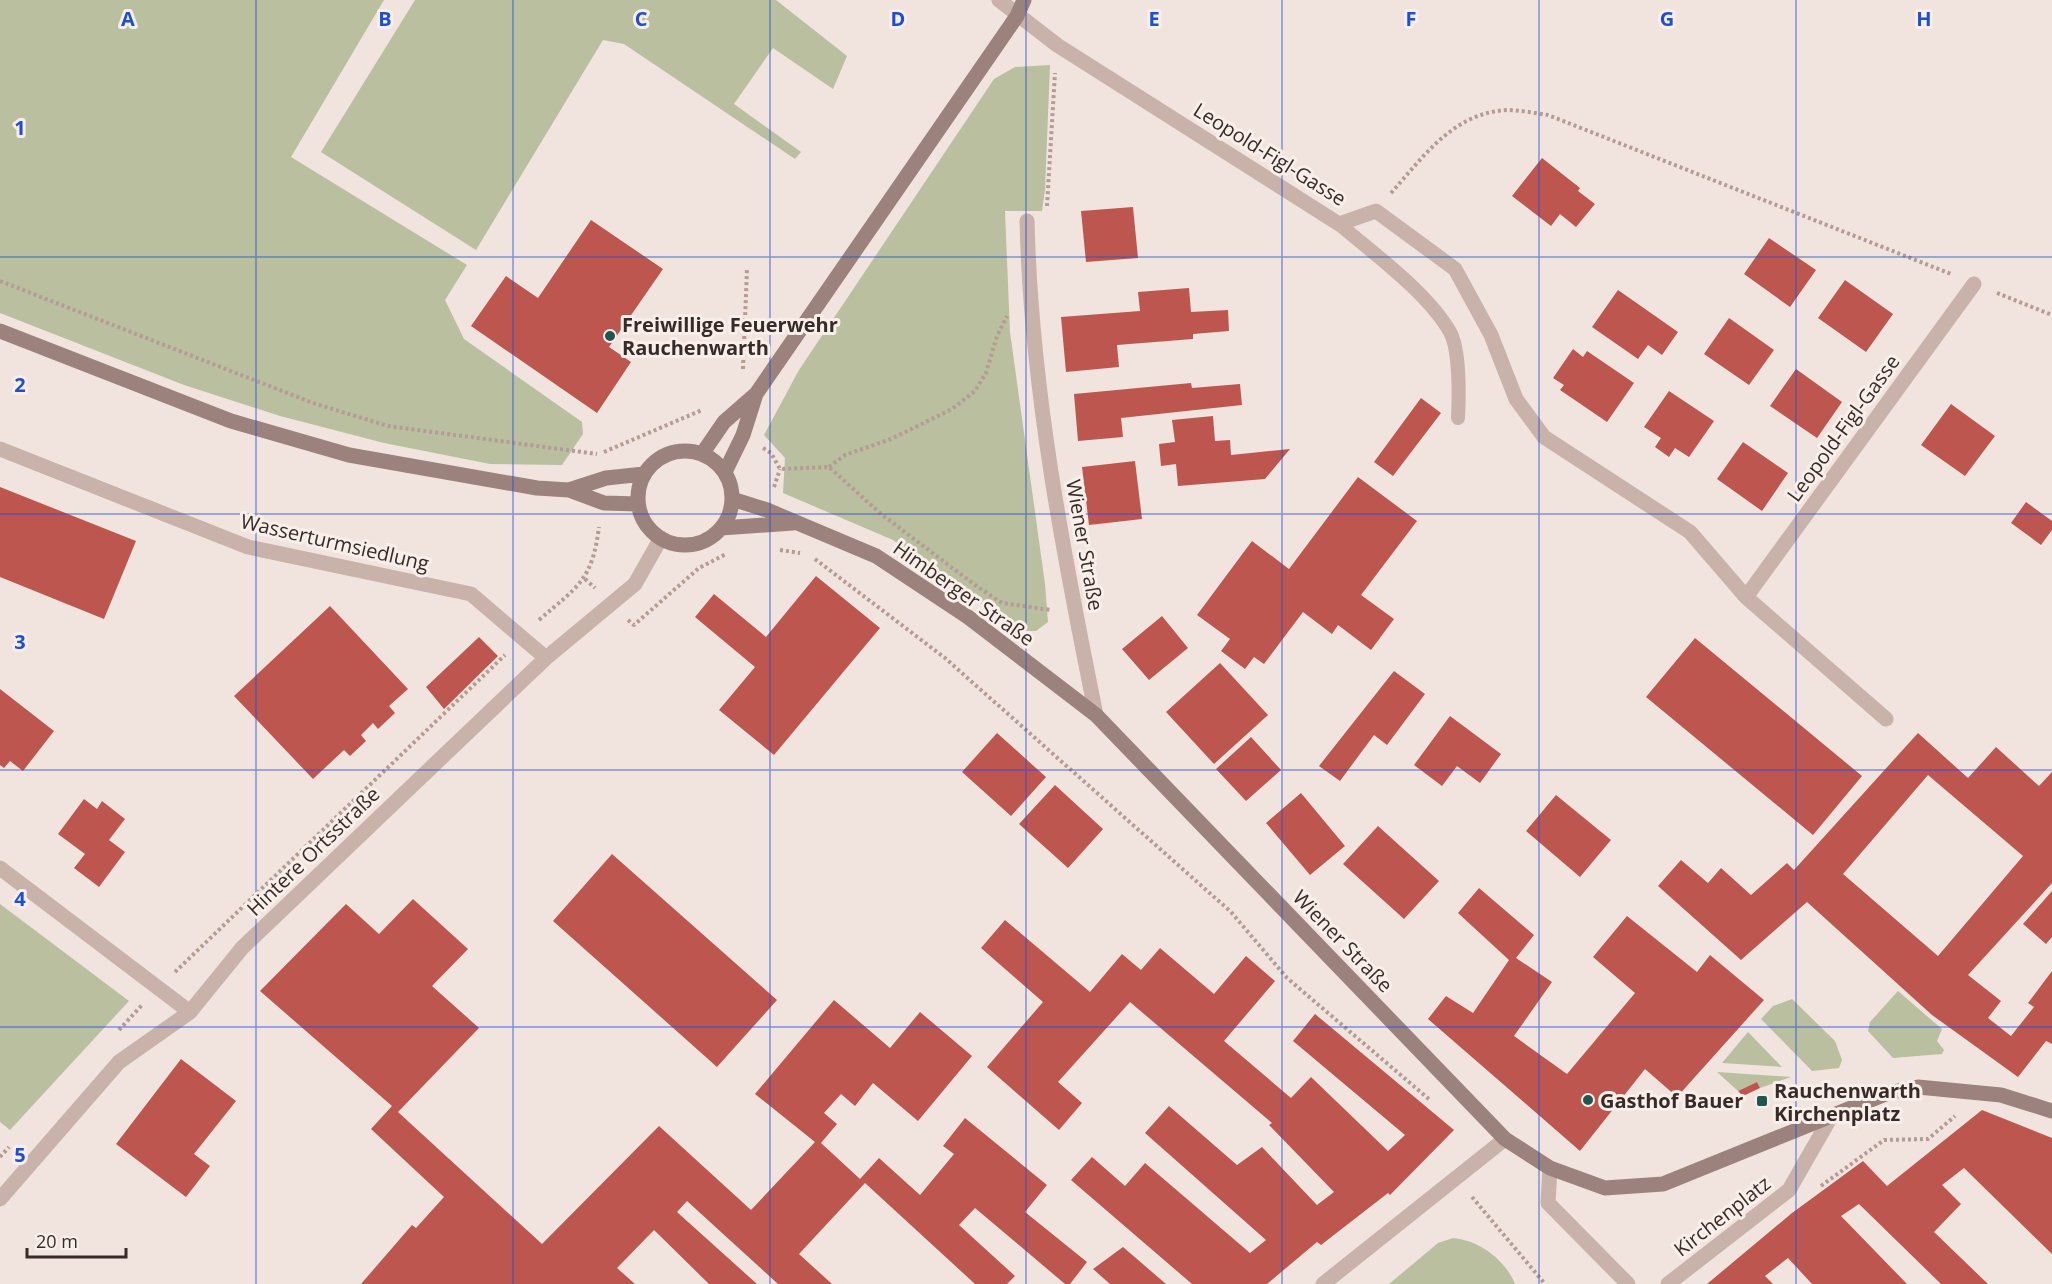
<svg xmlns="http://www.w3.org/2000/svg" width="2052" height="1284" viewBox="0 0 2052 1284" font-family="'Open Sans',sans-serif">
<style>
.green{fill:#babf9f}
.building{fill:#bd564f;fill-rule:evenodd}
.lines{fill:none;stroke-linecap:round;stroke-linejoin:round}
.path{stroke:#b49c95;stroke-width:4;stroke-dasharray:3 3;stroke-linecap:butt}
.service{stroke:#c8b2aa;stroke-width:14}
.minor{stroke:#c8b2aa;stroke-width:15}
.secondary{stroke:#9c827c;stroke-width:15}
.grid{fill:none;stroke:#1d4ed8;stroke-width:1.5;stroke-opacity:0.55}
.poi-dot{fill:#22554f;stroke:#f9efea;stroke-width:2}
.labels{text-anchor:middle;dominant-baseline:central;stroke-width:6;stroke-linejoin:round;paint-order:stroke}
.street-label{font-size:20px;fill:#362b29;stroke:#f9efea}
.poi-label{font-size:20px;font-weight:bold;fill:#362b29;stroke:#f9efea;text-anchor:start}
.grid-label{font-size:20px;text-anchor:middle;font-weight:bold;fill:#1d4ed8;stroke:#f9efea;stroke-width:6;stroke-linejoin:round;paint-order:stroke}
</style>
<rect width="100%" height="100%" fill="#f1e4de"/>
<!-- green -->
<path class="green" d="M 0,0 L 384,0 L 291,157 L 467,265 L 445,300 L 464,339 L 582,422 L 583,434 L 562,465 L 490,464 L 384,443 L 280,416 L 184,385 L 0,313 Z
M 415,0 L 776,0 L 847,56 L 833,89 L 773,48 L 734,104 L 801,152 L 795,159 L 624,44 L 603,40 L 476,250 L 321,152 Z
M 1050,65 L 1045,190 L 1042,211 L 1005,211 L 1010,332 L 1045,584 L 1048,622 L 1036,631 L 1019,631 L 893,540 L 783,493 L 785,458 L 764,435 L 799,370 L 994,79 L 1015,67 Z
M 0,904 L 129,1001 L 10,1130 L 0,1122 Z
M 1898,991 L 1942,1029 L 1937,1041 L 1944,1050 L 1942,1054 L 1893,1058 L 1868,1031 L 1870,1022 Z
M 1792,999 L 1835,1041 L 1842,1060 L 1839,1068 L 1812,1071 L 1761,1019 L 1773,1006 Z
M 1748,1032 L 1782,1067 L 1722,1063 Z
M 1717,1072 L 1791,1077 L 1760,1088 L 1757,1082 L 1738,1091 Z
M 1453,1238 C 1478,1240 1505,1259 1515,1284 L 1389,1284 L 1438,1243 Z"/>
<!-- building -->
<path class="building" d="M 1542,158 L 1580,188 L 1578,191 L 1595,204 L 1576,227 L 1560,214 L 1551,226 L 1512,196 Z
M 1133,207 L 1138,258 L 1086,262 L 1081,211 Z
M 591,220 L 663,269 L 609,347 L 631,362 L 597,413 L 471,326 L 506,276 L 538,298 Z
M 1769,238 L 1816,270 L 1790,307 L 1744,274 Z
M 1845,280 L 1893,314 L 1866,352 L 1818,318 Z
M 1189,288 L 1191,312 L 1228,310 L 1229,331 L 1193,334 L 1193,339 L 1117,345 L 1119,367 L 1066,372 L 1061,317 L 1140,311 L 1138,292 Z
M 1618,290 L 1678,332 L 1662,355 L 1648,345 L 1638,359 L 1592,327 Z
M 1729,318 L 1774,350 L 1749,385 L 1704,354 Z
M 1573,349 L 1583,357 L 1587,351 L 1634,383 L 1607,422 L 1560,390 L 1564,385 L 1553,378 Z
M 1796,369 L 1842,402 L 1817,438 L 1770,406 Z
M 1191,383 L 1192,388 L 1240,384 L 1242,405 L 1121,418 L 1123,437 L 1078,441 L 1074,394 Z
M 1669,391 L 1714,421 L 1689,457 L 1675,448 L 1669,457 L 1655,447 L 1661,438 L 1644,427 Z
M 1421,398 L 1441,413 L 1393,476 L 1374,462 Z
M 1951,404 L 1995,436 L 1965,476 L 1921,445 Z
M 1213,416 L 1215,441 L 1230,440 L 1231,455 L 1290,449 L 1265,479 L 1178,486 L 1176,464 L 1161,466 L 1159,444 L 1175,442 L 1172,420 Z
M 1743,442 L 1788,473 L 1762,511 L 1717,479 Z
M 1135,461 L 1142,519 L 1089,525 L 1082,467 Z
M 1358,477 L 1417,521 L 1361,595 L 1394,619 L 1371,650 L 1338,625 L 1332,634 L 1303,612 L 1264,664 L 1254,657 L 1245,669 L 1221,651 L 1230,639 L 1197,615 L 1252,541 L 1289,569 Z
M 0,487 L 136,541 L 104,619 L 0,577 Z
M 2026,502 L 2052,521 L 2052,530 L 2041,545 L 2011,523 Z
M 816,576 L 880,628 L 774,755 L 719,710 L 755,667 L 695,617 L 714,594 L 766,637 Z
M 330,606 L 408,689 L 389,706 L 395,713 L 378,729 L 373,723 L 361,735 L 366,741 L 350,756 L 344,750 L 313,779 L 234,696 Z
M 1162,616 L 1188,648 L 1149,680 L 1122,649 Z
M 479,637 L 498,656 L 444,709 L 426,687 Z
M 1695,638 L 1862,776 L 1813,835 L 1646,697 Z
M 1220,663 L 1268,715 L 1214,764 L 1166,712 Z
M 1394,671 L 1425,694 L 1387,745 L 1374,735 L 1340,781 L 1319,766 Z
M 0,689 L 54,731 L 23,771 L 10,761 L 4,768 L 0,765 Z
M 1450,716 L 1501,754 L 1480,783 L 1457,766 L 1442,786 L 1414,765 Z
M 997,733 L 1046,777 L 1011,816 L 962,772 Z
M 1918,733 L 1968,778 L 1996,747 L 2039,786 L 2052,772 L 2052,883 L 1968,975 L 2001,1001 L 1988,1018 L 2011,1036 L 2034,1007 L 2028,1003 L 2052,971 L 2052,1044 L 2046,1041 L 2018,1077 L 1932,1015 L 1807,902 L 1741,960 L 1658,886 L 1681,860 L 1708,883 L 1721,868 L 1751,895 L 1787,863 L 1794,870 ZM 1928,775 L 2023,856 L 1938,956 L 1843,874 Z
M 1251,737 L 1281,770 L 1246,801 L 1216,769 Z
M 1055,785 L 1103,829 L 1068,868 L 1019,824 Z
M 1301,793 L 1345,846 L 1310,875 L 1266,823 Z
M 1556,795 L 1611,840 L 1580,877 L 1526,831 Z
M 84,799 L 97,809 L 102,801 L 125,819 L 109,840 L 125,852 L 99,887 L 74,868 L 85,854 L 58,834 Z
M 1378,826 L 1439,881 L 1404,919 L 1343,864 Z
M 612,854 L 777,1000 L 717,1067 L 553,921 Z
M 1479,888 L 1534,935 L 1516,958 L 1552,982 L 1514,1036 L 1567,1074 L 1635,993 L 1593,957 L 1627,916 L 1697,972 L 1710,955 L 1764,1000 L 1677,1097 L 1645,1069 L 1580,1151 L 1428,1019 L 1446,996 L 1473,1013 L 1509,960 L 1458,913 Z
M 2052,891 L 2052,937 L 2046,944 L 2023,924 Z
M 413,899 L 468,949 L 432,986 L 479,1028 L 398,1112 L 542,1244 L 659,1126 L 751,1210 L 815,1142 L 755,1094 L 834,1000 L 890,1048 L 920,1012 L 972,1056 L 918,1121 L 873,1083 L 855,1106 L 841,1094 L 824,1113 L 837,1124 L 821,1143 L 860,1179 L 879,1158 L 920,1195 L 954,1154 L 943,1146 L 965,1118 L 1047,1185 L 1025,1212 L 1087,1262 L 1070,1284 L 1065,1284 L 975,1208 L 959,1225 L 1015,1276 L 1007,1284 L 975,1284 L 865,1183 L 799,1254 L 832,1284 L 778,1284 L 687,1201 L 677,1212 L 757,1284 L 709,1284 L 654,1230 L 617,1268 L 635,1284 L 361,1284 L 412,1225 L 416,1228 L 444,1197 L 371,1129 L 392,1106 L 260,991 L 346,904 L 379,934 Z
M 1005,920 L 1090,992 L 1122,954 L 1141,970 L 1160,948 L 1214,994 L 1246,956 L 1275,981 L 1224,1041 L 1291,1098 L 1311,1077 L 1388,1151 L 1405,1135 L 1293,1041 L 1315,1014 L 1454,1130 L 1390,1195 L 1388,1193 L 1321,1245 L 1317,1242 L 1267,1284 L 1192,1284 L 1071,1180 L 1092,1157 L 1125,1186 L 1145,1163 L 1250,1253 L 1266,1240 L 1145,1133 L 1169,1106 L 1237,1165 L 1262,1147 L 1317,1205 L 1334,1192 L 1269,1125 L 1272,1123 L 1130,1002 L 1058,1082 L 1082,1103 L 1059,1130 L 987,1067 L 1043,1002 L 981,948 Z
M 181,1059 L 236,1101 L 194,1154 L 210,1166 L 186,1197 L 116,1144 Z
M 1757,1082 L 1760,1088 L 1743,1096 L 1738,1091 Z
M 1982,1110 L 2052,1138 L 2052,1254 L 1964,1168 L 1942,1185 L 1961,1204 L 1934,1232 L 1988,1284 L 1941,1284 L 1859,1204 L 1841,1216 L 1907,1284 L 1812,1284 L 1788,1258 L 1765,1276 L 1773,1284 L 1707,1284 L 1792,1213 L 1863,1161 L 1887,1186 Z
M 1123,1247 L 1166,1284 L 1110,1284 L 1093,1269 Z"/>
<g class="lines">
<!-- path -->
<path class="path" d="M 1391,193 C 1424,156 1453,113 1507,110 C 1520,110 1535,113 1548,115 L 1951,274
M 1047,206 L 1055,73
M 0,281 L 313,403 L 388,426 L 597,454
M 1997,293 L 2052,315
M 743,369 L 747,269
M 763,448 L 771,453 L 780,469 L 829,467 L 881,514 L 975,585 L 1002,603 L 1051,610
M 604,452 L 702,410
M 829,467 L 845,455 L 891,439 L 952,409 L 975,391 L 986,373 L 997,336 L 1007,316
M 774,487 L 780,469
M 780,550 L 800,553
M 815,559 L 945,658 L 1231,912 L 1287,978 L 1430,1100
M 585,579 L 595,588
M 539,620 C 578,586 592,581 599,527
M 628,620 L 634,625 L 699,568 L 726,554
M 175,972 L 505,655
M 119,1030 L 142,1005
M 0,1157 L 9,1147
M 1821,1186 L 1884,1140 L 1928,1139 L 1955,1116
M 1472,1197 L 1545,1284"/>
<!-- service -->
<path class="service" d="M 1339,224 C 1373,253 1428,293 1450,332 C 1460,350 1459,397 1458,418"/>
<!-- minor -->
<path class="minor" d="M 999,0 L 1057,45 L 1339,224 L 1376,211 L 1455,269 L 1491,335 L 1516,399 L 1544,437 L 1690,532 L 1746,597 L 1886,719
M 1027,221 C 1031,388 1063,552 1096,715
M 0,449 L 248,547 L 471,594 L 546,658
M 1746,597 L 1974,284
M 0,868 L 190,1012
M 1550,1168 L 1548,1203 L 1628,1284
M 0,1199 L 119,1062 L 190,1012 L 242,948 L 546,658 L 635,584 L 661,538
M 1323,1284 L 1505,1139
M 1668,1284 L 1789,1190 L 1832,1115"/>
<!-- secondary -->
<path class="secondary" d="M 0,331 L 231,421 L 349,455 L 537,488 L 569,490 L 604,503 L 638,504
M638 498a47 47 0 1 1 94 0a47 47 0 1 1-94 0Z
M 702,454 L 724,422 L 756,394 L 1017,16 L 1024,0
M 725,472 L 743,435 L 756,394
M 569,490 L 606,478 L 644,474
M 732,499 L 767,510 L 876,556 L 968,617 L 1096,715 L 1505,1139 L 1550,1168 L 1605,1188 L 1663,1184 L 1888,1093 L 1918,1087 L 2001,1095 L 2052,1111
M 721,528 L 793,523"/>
</g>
<!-- grid -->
<path class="grid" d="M 256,0 L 256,1284M 513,0 L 513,1284M 770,0 L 770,1284M 1026,0 L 1026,1284M 1282,0 L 1282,1284M 1539,0 L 1539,1284M 1796,0 L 1796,1284M 0,257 L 2052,257M 0,514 L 2052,514M 0,770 L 2052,770M 0,1027 L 2052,1027"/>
<!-- markers -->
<g class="poi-dot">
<circle cx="610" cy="336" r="6"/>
<circle cx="1588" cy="1100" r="6"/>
<rect x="1756" y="1095" width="12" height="12" rx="3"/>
</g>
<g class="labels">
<!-- street labels -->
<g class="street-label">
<text transform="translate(1270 154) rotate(32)">Leopold-Figl-Gasse</text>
<text transform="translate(1843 428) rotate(-54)">Leopold-Figl-Gasse</text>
<text transform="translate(335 542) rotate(13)">Wasserturmsiedlung</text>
<text transform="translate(1085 545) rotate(80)">Wiener Straße</text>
<text transform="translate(964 593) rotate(35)">Himberger Straße</text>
<text transform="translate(313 851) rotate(-44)">Hintere Ortsstraße</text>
<text transform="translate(1343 941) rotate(46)">Wiener Straße</text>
<text transform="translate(1722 1216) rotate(-38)">Kirchenplatz</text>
</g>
<!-- poi labels -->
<g class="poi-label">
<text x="622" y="324">Freiwillige Feuerwehr<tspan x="622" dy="23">Rauchenwarth</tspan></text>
<text x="1774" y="1090">Rauchenwarth<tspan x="1774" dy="23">Kirchenplatz</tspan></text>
<text x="1600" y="1100">Gasthof Bauer</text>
</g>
</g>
<g class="grid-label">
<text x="128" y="26">A</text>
<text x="385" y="26">B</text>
<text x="641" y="26">C</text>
<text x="898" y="26">D</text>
<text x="1154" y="26">E</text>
<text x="1411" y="26">F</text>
<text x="1667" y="26">G</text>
<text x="1924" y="26">H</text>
<text x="20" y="135">1</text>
<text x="20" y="392">2</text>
<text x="20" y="649">3</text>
<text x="20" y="906">4</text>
<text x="20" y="1162">5</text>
</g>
<!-- scale -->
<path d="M27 1248v9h99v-9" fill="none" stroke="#362b29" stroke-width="3"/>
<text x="36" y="1248" font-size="18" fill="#362b29" stroke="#f9efea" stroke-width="4.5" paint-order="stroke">20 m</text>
</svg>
